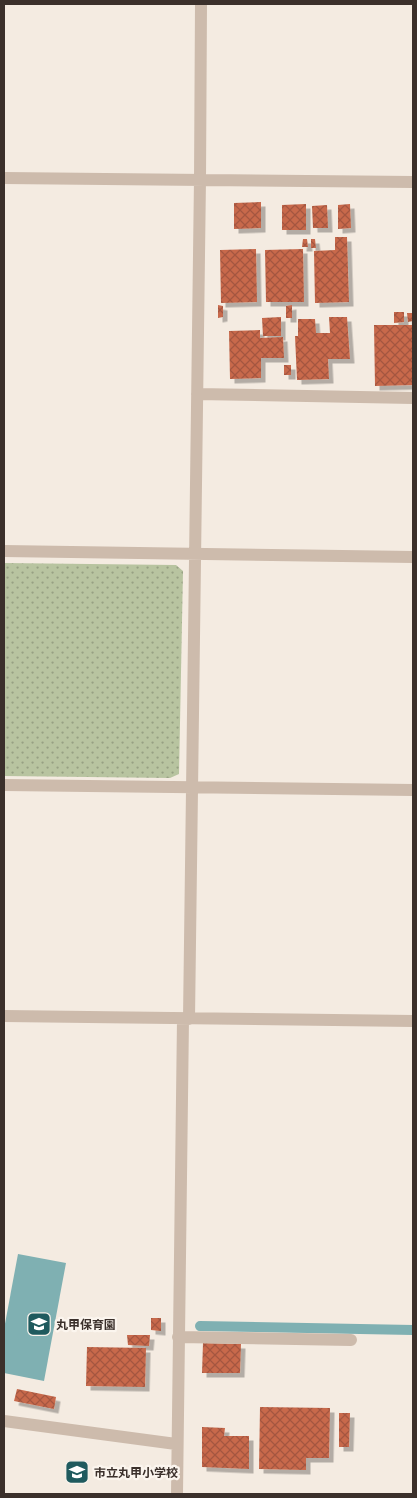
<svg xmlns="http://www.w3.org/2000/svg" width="417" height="1498" viewBox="0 0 417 1498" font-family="Poppins,'Noto Sans JP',sans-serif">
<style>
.grass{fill:url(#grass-dots)}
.water{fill:#7fb0b2}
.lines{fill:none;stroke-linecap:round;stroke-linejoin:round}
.stream{stroke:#7fb0b2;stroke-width:10}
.building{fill:url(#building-cross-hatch);filter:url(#shadow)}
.minor{stroke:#cdbbac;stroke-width:12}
.labels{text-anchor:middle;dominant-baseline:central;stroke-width:4.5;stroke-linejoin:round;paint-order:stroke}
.poi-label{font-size:12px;font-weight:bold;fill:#3b302b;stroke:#fbf5ee;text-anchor:start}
</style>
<defs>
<pattern id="grass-dots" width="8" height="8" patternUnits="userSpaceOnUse" patternTransform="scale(1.25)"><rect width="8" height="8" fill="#b8c4a0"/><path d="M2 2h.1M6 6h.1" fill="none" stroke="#97a083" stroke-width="1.8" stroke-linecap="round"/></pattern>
<pattern id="building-cross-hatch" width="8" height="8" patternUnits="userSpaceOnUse" patternTransform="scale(1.25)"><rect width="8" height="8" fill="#c8694b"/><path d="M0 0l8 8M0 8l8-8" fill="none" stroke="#a4573f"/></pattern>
<filter id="shadow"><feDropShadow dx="4.5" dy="4.5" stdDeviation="0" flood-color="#0004"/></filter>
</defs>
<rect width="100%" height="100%" fill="#f4ebe1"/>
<!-- grass -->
<path class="grass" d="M 4,563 L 176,565 L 183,571 L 179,774 L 170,778 L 4,776 Z"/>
<!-- water -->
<path class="water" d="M 18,1254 L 66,1263 L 44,1381 L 4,1373 L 4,1329 Z"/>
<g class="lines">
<!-- stream -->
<path class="stream" d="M 200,1326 L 413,1330"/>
</g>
<!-- building -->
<path class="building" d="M 261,202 L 261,228 L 234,229 L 234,203 Z
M 306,204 L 306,230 L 282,230 L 282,205 Z
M 350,204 L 351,228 L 338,229 L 338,205 Z
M 327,205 L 328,228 L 313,228 L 312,206 Z
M 335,237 L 347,237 L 349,302 L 315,303 L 314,251 L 335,250 Z
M 303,239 L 307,239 L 308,247 L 302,247 Z
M 311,239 L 315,239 L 316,248 L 311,248 Z
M 256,249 L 257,302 L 221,303 L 220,250 Z
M 303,249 L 304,302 L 266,302 L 265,250 Z
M 218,305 L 223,306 L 223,317 L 218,318 Z
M 292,305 L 292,318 L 286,318 L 286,306 Z
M 394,312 L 404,312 L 404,322 L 394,323 Z
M 407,313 L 413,313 L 413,321 L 408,322 Z
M 281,317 L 281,336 L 263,336 L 262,318 Z
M 329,317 L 347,317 L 350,359 L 328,359 L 329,379 L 297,380 L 295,336 L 298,336 L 298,319 L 315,319 L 316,333 L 330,333 Z
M 374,325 L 413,325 L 413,385 L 375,386 Z
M 260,330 L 260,338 L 283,337 L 284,358 L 261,358 L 261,378 L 230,379 L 229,331 Z
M 284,365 L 291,365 L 291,375 L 284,375 Z
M 151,1318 L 161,1318 L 161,1331 L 151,1330 Z
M 127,1335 L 150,1335 L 149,1346 L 128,1345 Z
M 203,1343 L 241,1344 L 240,1373 L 202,1373 Z
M 87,1347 L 146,1348 L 145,1387 L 86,1386 Z
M 17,1389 L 56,1397 L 54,1409 L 14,1401 Z
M 260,1407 L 330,1408 L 329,1458 L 306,1458 L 306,1470 L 259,1469 Z
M 339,1413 L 350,1413 L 349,1447 L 339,1447 Z
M 202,1427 L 225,1428 L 224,1436 L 249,1436 L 249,1469 L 202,1467 Z"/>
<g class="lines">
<!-- minor -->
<path class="minor" d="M 4,178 L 413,182
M 197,394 L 413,398
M 4,551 L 413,557
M 4,785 L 413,790
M 4,1016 L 413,1021
M 189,1019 L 200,179 L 201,4
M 178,1337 L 351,1340
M 4,1421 L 176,1444
M 177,1494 L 183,1019"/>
</g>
<!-- icons -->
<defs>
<g id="school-square" transform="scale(1.25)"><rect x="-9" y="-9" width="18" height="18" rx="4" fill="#1f5a5e" stroke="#fbf5ee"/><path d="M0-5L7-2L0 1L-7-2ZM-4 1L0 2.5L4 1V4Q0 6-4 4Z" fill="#fff"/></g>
</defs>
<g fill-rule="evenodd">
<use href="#school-square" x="39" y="1324"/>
<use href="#school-square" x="77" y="1472"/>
</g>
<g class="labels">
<!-- poi labels -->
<g class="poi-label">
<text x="56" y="1324">丸甲保育園</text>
<text x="94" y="1472">市立丸甲小学校</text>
</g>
</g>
<!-- border -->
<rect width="417" height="1498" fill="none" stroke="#3b302b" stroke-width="10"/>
</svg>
